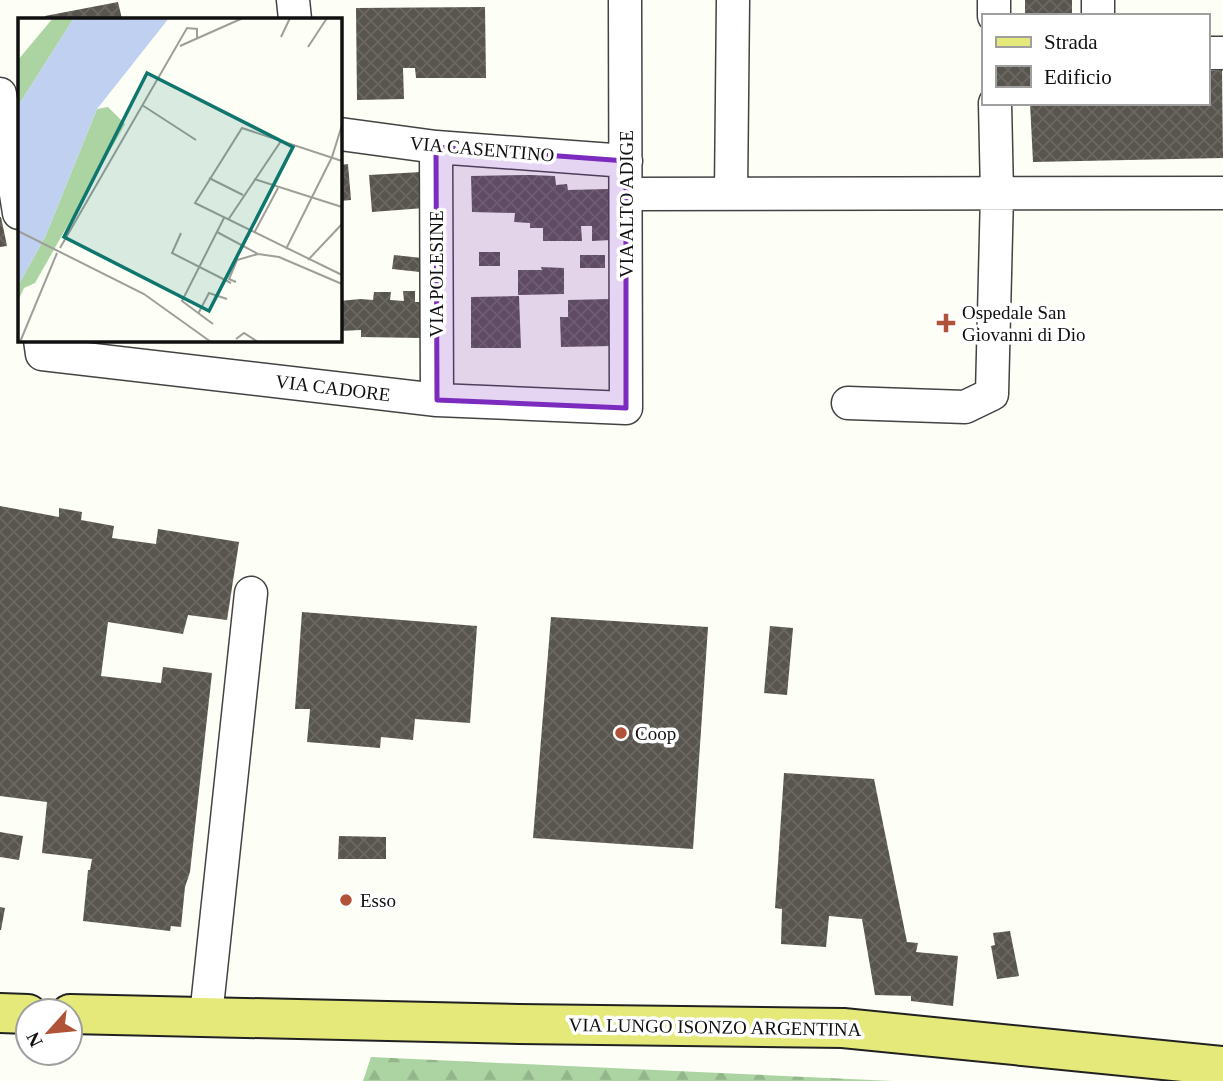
<svg xmlns="http://www.w3.org/2000/svg" width="1223" height="1081" viewBox="0 0 1223 1081" font-family="Georgia,serif">
<style>
.forest{fill:url(#forest-firs)}
.building{fill:url(#building-cross-hatch)}
.lines{fill:none;stroke-linecap:round;stroke-linejoin:round}
.minor-casing{stroke:#434343;stroke-width:35}
.major-casing{stroke:#212121;stroke-width:42}
.minor{stroke:#fff;stroke-width:32}
.major{stroke:#e5e97a;stroke-width:38}
.marked{fill:#7b2cbf;fill-opacity:0.2;stroke:#7b2cbf;stroke-width:5;stroke-linejoin:round}
.poi-dot{fill:#b15338;stroke:#fff;stroke-width:2.5}
.labels{text-anchor:middle;dominant-baseline:central;stroke-width:7;stroke-linejoin:round;paint-order:stroke}
.street-label{font-size:19px;fill:#101010;stroke:#fff}
.poi-label{font-size:19px;fill:#101010;stroke:#fff;text-anchor:start}
.inset-road{fill:none;stroke:#9e9f99;stroke-width:2}
.view{fill:#0f766e;fill-opacity:0.15;stroke:#0f766e;stroke-width:3.5}
.inset-edge{fill:none;stroke:#101010;stroke-width:3.5}
</style>
<defs>
<pattern id="forest-firs" width="22" height="20" patternUnits="userSpaceOnUse" patternTransform="scale(1.75)"><rect width="22" height="20" fill="#abd4a2"/><path d="M5 1l3.5 6h-7zM16 11l3.5 6h-7z" fill="#92b58a"/></pattern>
<pattern id="building-cross-hatch" width="8" height="8" patternUnits="userSpaceOnUse" patternTransform="scale(1.75)"><rect width="8" height="8" fill="#58544e"/><path d="M0 0l8 8M0 8l8-8" fill="none" stroke="#6b6863"/></pattern>
</defs>
<rect width="100%" height="100%" fill="#fdfef5"/>
<!-- forest -->
<path class="forest" d="M 371,1057 L 893,1081 L 363,1081 Z"/>
<!-- building -->
<path class="building" d="M 1025,0 L 1072,0 L 1072,16 L 1025,16 Z
M 118,2 L 122,19 L 45,19 L 45,16 Z
M 485,7 L 486,78 L 416,78 L 415,68 L 403,68 L 404,99 L 357,100 L 356,8 Z
M 1222,70 L 1223,158 L 1033,162 L 1030,103 L 1207,103 L 1207,71 Z
M 348,164 L 351,200 L 340,201 L 340,165 Z
M 421,172 L 424,208 L 372,212 L 369,175 Z
M 530,175 L 555,176 L 556,185 L 567,184 L 568,190 L 609,189 L 611,240 L 592,241 L 592,226 L 581,226 L 582,241 L 543,241 L 543,228 L 530,228 L 530,223 L 514,222 L 515,213 L 472,212 L 471,176 Z
M 0,217 L 1,217 L 7,246 L 0,247 Z
M 479,252 L 500,252 L 500,266 L 479,266 Z
M 394,255 L 422,258 L 420,272 L 392,269 Z
M 580,255 L 605,255 L 605,268 L 580,268 Z
M 541,267 L 564,268 L 564,294 L 518,295 L 518,270 L 542,270 Z
M 403,291 L 415,291 L 415,302 L 421,302 L 420,338 L 361,337 L 361,330 L 340,331 L 340,301 L 360,299 L 373,300 L 374,292 L 391,292 L 390,300 L 404,301 Z
M 519,296 L 521,348 L 471,348 L 471,297 Z
M 611,299 L 612,346 L 561,347 L 560,317 L 568,317 L 568,300 Z
M 0,506 L 59,517 L 59,508 L 82,512 L 81,520 L 114,526 L 112,538 L 156,544 L 158,529 L 239,542 L 227,620 L 188,615 L 183,634 L 108,622 L 101,676 L 161,683 L 163,667 L 212,673 L 190,872 L 185,887 L 181,927 L 171,926 L 170,931 L 83,921 L 88,870 L 90,870 L 92,859 L 42,853 L 47,802 L 0,796 Z
M 302,612 L 477,626 L 470,723 L 415,719 L 413,740 L 381,737 L 380,748 L 307,742 L 310,709 L 295,709 Z
M 551,617 L 708,627 L 693,849 L 533,838 Z
M 770,626 L 793,628 L 787,695 L 764,693 Z
M 784,773 L 874,779 L 907,942 L 918,943 L 916,952 L 958,956 L 953,1006 L 911,1001 L 911,996 L 875,995 L 862,919 L 829,916 L 826,947 L 781,944 L 782,909 L 775,908 Z
M 0,832 L 23,836 L 19,860 L 0,857 Z
M 339,836 L 386,837 L 386,859 L 338,859 Z
M 0,907 L 5,908 L 1,930 L 0,930 Z
M 1010,931 L 1019,976 L 997,979 L 991,946 L 995,945 L 993,933 Z"/>
<g class="lines">
<!-- minor casing -->
<g class="minor-casing">
<path id="minor" d="M 293,0 L 295,19
M 994,0 L 994,16
M 1098,0 L 1098,16
M 1207,53 L 1223,53
M 0,94 L 19,213
M 340,134 L 436,147 L 626,161
M 436,147 L 437,400
M 731,193 L 733,0
M 626,194 L 1223,193
M 40,340 L 42,354 L 437,400 L 626,408 L 625,0
M 848,403 L 965,407 L 992,394 L 997,194 L 995,103
M 206,1016 L 251,593"/>
</g>
<!-- major casing -->
<g class="major-casing">
<path id="major" d="M 0,1013 L 28,1014
M 70,1014 L 519,1024 L 843,1028 L 1223,1066"/>
</g>
<!-- minor -->
<use href="#minor" class="minor"/>
<!-- major -->
<use href="#major" class="major"/>
</g>
<!-- marked area -->
<path class="marked" d="M 436,147 L 626,161 L 626,408 L 437,400 Z"/>
<!-- markers -->
<g class="poi-dot">
<path d="M942.5 312.5h7v7h7v7h-7v7h-7v-7h-7v-7h7z"/>
<circle cx="621" cy="733" r="7"/>
<circle cx="346" cy="900" r="7"/>
</g>
<g class="labels">
<!-- street labels -->
<g class="street-label">
<text transform="translate(482 149) rotate(5)">VIA CASENTINO</text>
<text transform="translate(626 204) rotate(-90)">VIA ALTO ADIGE</text>
<text transform="translate(436 274) rotate(-90)">VIA POLESINE</text>
<text transform="translate(333 388) rotate(7)">VIA CADORE</text>
<text transform="translate(715 1027) rotate(1)">VIA LUNGO ISONZO ARGENTINA</text>
</g>
<!-- poi labels -->
<g class="poi-label">
<text x="962" y="312">Ospedale San<tspan x="962" dy="22">Giovanni di Dio</tspan></text>
<text x="635" y="733">Coop</text>
<text x="360" y="900">Esso</text>
</g>
</g>
<!-- overview -->
<g transform="translate(18 18)">
<rect width="324" height="324" fill="#fdfef5"/>
<path d="M 35,0 L 56,0 L 0,88 L 0,42 ZM 90,89 L 107,106 L 17,265 L 6,270 L 0,283 L 0,268 L 28,217 L 79,91 Z" fill="#abd4a2"/>
<path d="M 56,0 L 151,0 L 79,91 L 28,217 L 0,268 L 0,88 Z" fill="#bfd0f0"/>
<path class="inset-road" d="M 263,19 L 272,0M 162,28 L 225,0M 290,29 L 309,0M 124,87 L 178,122M 324,143 L 224,110 L 177,185 L 324,257M 191,160 L 225,177M 236,161 L 324,189M 210,202 L 263,123M 0,213 L 126,276 L 193,324M 199,214 L 240,236M 163,215 L 154,235 L 213,265M 236,215 L 260,170M 42,230 L 169,10 L 179,11 L 179,20M 268,231 L 314,139 L 324,107M 290,242 L 324,206M 218,264 L 211,261 L 219,242 L 240,236 L 261,239 L 324,266M 180,296 L 191,275 L 209,281M 195,306 L 164,283 L 206,200M 218,321 L 226,315 L 240,324M 2,324 L 39,235"/>
<path class="view" d="M 129,55 L 275,129 L 191,293 L 46,219 Z"/>
<rect width="324" height="324" class="inset-edge"/>
</g>
<!-- legend -->
<rect x="982" y="14" width="228" height="91" fill="#ffffff" stroke="#9f9f9f" stroke-width="2"/>
<rect x="996" y="37" width="35" height="10" fill="#e5e97a" stroke="#9f9f9f" stroke-width="2"/>
<text x="1044" y="49" font-size="21" fill="#101010">Strada</text>
<rect x="996" y="66" width="35" height="21" fill="url(#building-cross-hatch)" stroke="#9f9f9f" stroke-width="2"/>
<text x="1044" y="84" font-size="21" fill="#101010">Edificio</text>
<!-- north arrow -->
<g transform="translate(49 1032) rotate(243)"><circle r="33" fill="#ffffff" stroke="#9f9f9f" stroke-width="2"/>
<path d="M0-5L12 26L0 18L-12 26Z" fill="#b15338"/>
<text y="-10" font-size="19" font-weight="bold" text-anchor="middle" fill="#101010">N</text>
</g>
</svg>
